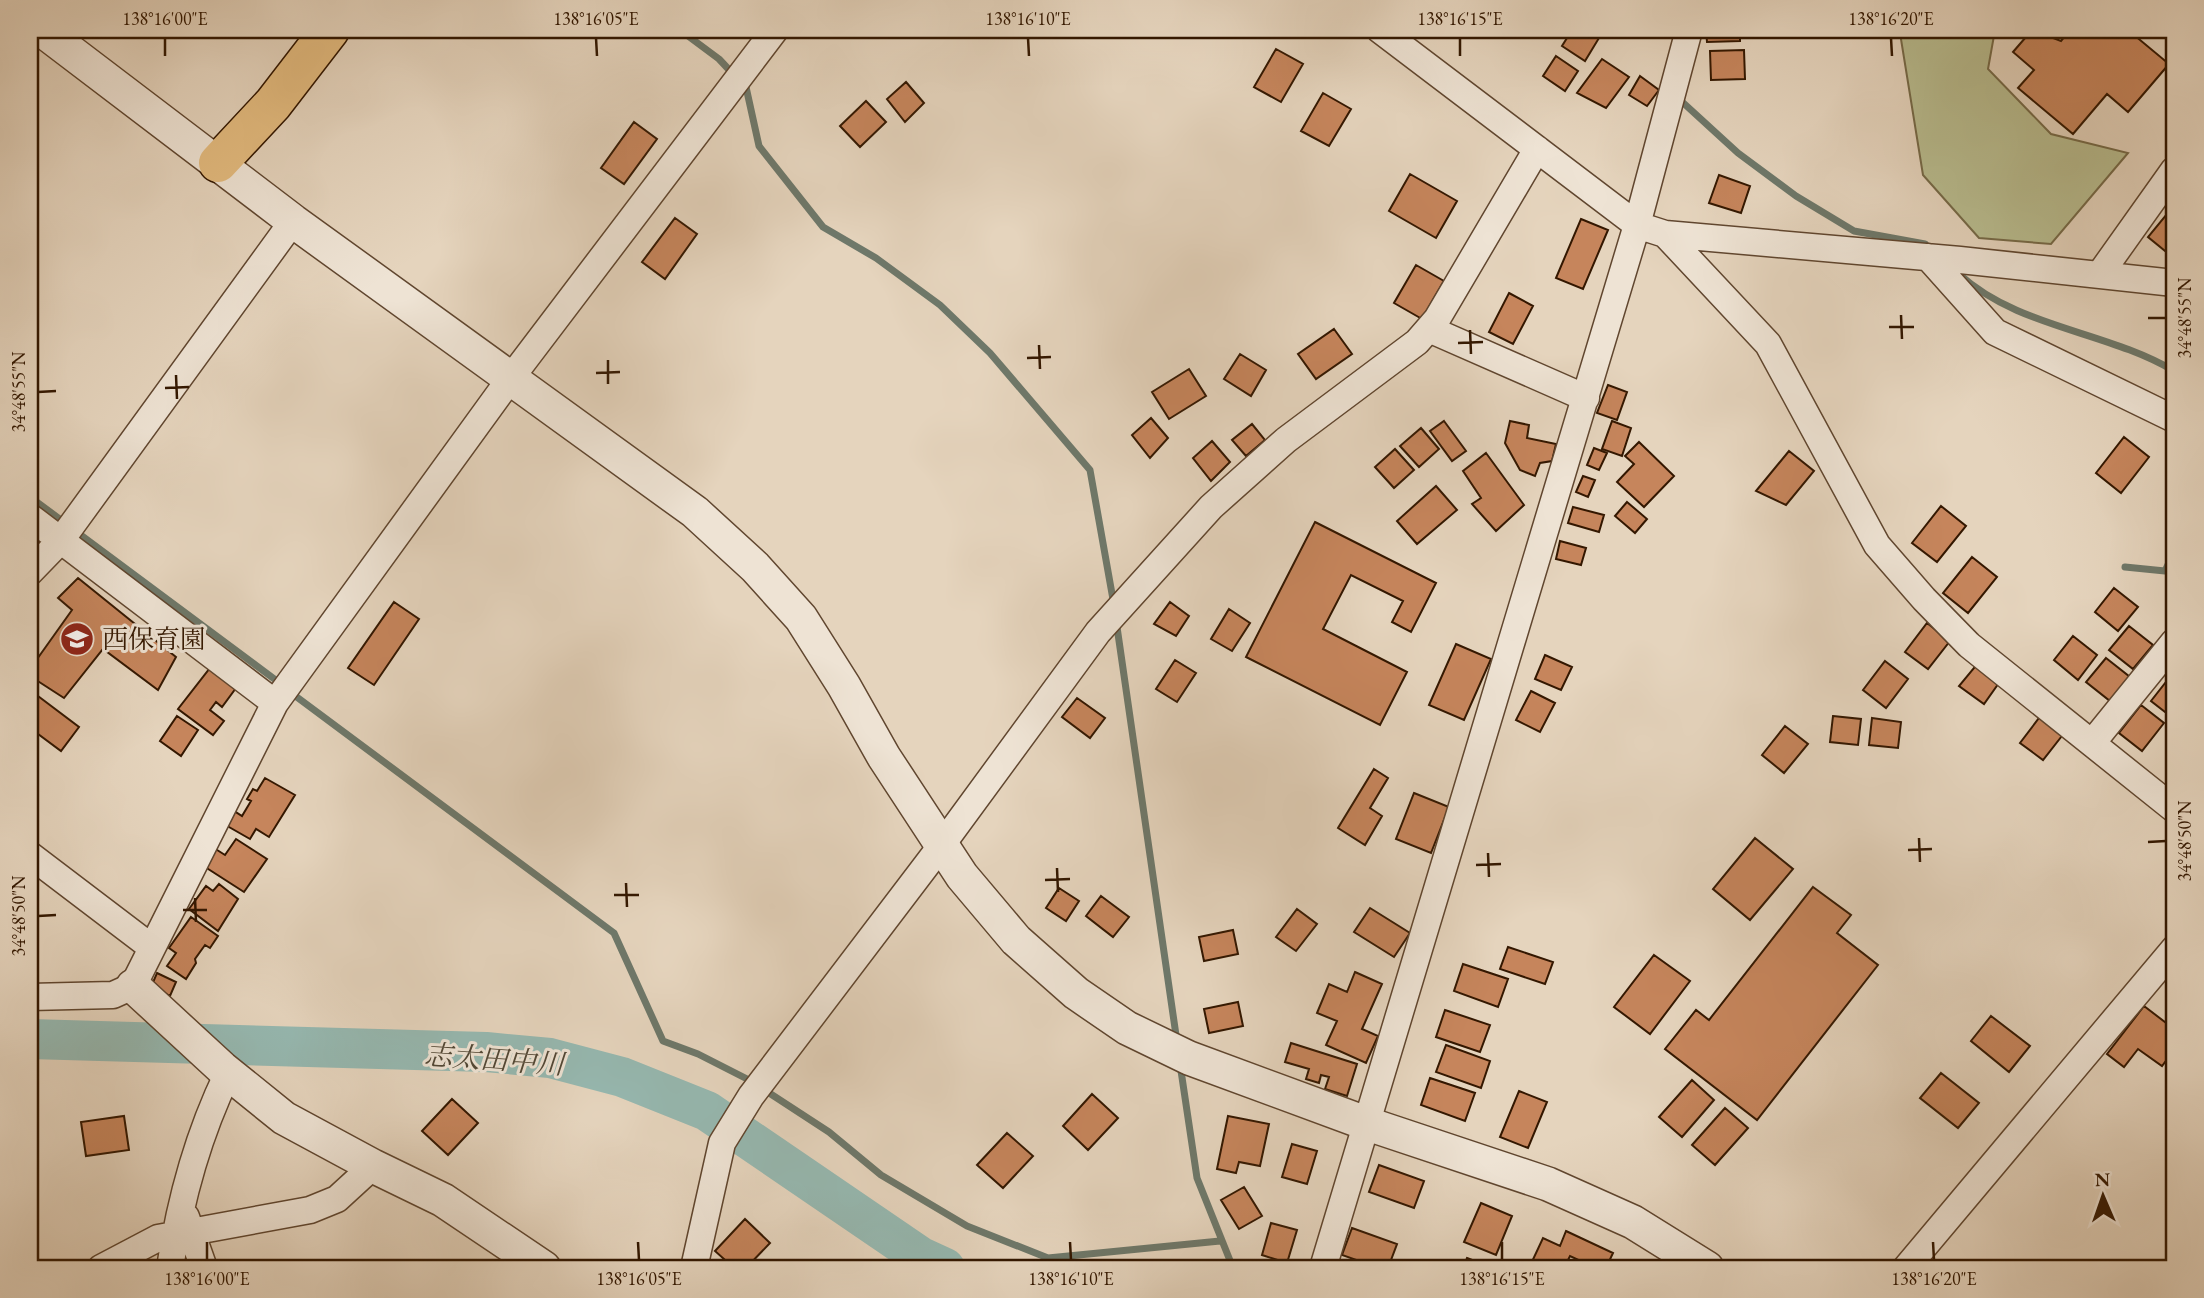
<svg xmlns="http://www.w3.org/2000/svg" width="2204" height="1298" viewBox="0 0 2204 1298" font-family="'EB Garamond','Noto Serif JP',serif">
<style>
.green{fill:#b8bc8f;stroke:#766a48;stroke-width:2}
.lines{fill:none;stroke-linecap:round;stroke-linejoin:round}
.stream{stroke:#6e786a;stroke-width:7}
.river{stroke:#96b8b0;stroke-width:40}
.building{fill:#c6855c;stroke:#331700;stroke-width:2}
.minor-casing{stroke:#60462f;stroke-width:29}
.tertiary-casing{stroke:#60462f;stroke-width:36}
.motorway-casing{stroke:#331700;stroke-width:41}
.minor{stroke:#eee3d4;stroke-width:26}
.tertiary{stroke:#eee3d4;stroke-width:33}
.motorway{stroke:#e2ba7e;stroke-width:38}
.ticks{fill:none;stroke:#331700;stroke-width:2.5}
.labels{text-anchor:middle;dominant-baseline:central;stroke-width:6;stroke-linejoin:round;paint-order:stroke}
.poi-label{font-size:26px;fill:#331700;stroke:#eee3d4;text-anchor:start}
.water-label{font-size:28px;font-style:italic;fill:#514735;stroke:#eee3d4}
.neatline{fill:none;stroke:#331700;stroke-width:2.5}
.ticks-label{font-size:18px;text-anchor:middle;fill:#331700}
</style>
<rect width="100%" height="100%" fill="#e5d4bd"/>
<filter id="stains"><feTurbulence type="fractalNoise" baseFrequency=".00286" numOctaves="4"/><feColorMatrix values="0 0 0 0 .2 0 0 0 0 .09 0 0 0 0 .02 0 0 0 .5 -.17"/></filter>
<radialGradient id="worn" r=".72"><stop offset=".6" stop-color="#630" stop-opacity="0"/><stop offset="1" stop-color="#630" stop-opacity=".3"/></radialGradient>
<!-- green -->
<path class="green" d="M 1914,30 L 1995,30 L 1988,69 L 2051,134 L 2128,153 L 2051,244 L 1979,238 L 1923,175 L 1900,33 Z"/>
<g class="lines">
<!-- stream -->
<path class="stream" d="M 680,30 L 719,59 L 733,74
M 741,83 L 746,87 L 759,146 L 823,227 L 876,258 L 940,305 L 990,353 L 1090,470 L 1114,605
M 1679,99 L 1738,153 L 1796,196 L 1854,231 L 1925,244
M 1959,274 C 2018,328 2107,331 2174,371
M 30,497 L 65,523
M 74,530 L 281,684
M 2125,567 L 2165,571 L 2174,552
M 1116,620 L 1177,1042
M 290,692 L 614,933 L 663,1041 L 698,1054 L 753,1082
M 1180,1064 L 1197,1178 L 1233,1268
M 763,1089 L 829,1132 L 881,1175 L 967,1226 L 1048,1258 L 1220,1241"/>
<!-- river -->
<path class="river" d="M 30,1039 L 486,1052 L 550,1058 L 622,1077 L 707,1111 L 921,1257 L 945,1268"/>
</g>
<!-- building -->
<path class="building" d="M 1572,30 L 1584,30 L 1599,38 L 1585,61 L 1562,46 Z
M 1706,30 L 1740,30 L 1740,41 L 1707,42 Z
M 2032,30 L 2061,41 L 2070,30 L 2128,30 L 2169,64 L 2128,112 L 2107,94 L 2073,134 L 2018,88 L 2034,70 L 2013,52 Z
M 1276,49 L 1303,64 L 1281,102 L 1254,87 Z
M 1744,50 L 1745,79 L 1711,80 L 1710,51 Z
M 1556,56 L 1578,71 L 1565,91 L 1543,76 Z
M 1602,59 L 1629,77 L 1606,108 L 1577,93 Z
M 1640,76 L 1659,90 L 1647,106 L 1629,95 Z
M 906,82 L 924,103 L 905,122 L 887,99 Z
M 1323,93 L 1351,109 L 1329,146 L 1301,131 Z
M 866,101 L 886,122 L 860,147 L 840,126 Z
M 634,122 L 657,139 L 624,184 L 601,168 Z
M 1410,174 L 1457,201 L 1436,238 L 1389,211 Z
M 1719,175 L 1750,186 L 1741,213 L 1709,203 Z
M 2171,209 L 2174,211 L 2174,250 L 2170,255 L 2148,237 Z
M 675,218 L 697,234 L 665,279 L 642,262 Z
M 1581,219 L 1608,230 L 1583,289 L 1556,278 Z
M 1416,265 L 1444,281 L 1422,319 L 1394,303 Z
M 1509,293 L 1533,306 L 1513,344 L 1489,332 Z
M 1334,329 L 1352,354 L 1316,379 L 1298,354 Z
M 1240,354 L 1266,370 L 1251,396 L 1224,379 Z
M 1189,369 L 1206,396 L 1169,419 L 1152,392 Z
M 1608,385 L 1627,392 L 1617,420 L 1597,413 Z
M 1151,418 L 1168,438 L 1150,458 L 1132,435 Z
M 1444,421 L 1466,451 L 1452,461 L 1430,431 Z
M 1510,421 L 1529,425 L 1527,438 L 1556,444 L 1552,461 L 1540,463 L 1535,476 L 1520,470 L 1505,443 Z
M 1612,421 L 1631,428 L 1622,456 L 1602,449 Z
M 1252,424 L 1265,440 L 1246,456 L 1232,440 Z
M 1421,428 L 1439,449 L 1419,467 L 1400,446 Z
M 2124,437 L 2149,457 L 2121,493 L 2096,473 Z
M 1212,441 L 1230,462 L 1211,481 L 1193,458 Z
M 1639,442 L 1674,476 L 1644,507 L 1617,482 L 1634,464 L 1625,456 Z
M 1594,448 L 1607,453 L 1599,470 L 1587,465 Z
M 1395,449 L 1414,470 L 1394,488 L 1375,467 Z
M 1789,451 L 1814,471 L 1786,505 L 1756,491 Z
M 1486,453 L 1524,505 L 1496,531 L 1472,504 L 1481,498 L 1463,471 Z
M 1583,476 L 1595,480 L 1588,497 L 1576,492 Z
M 1436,486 L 1457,510 L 1417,544 L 1397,521 Z
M 1627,502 L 1647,519 L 1635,533 L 1615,516 Z
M 1941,506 L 1966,526 L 1937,562 L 1912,543 Z
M 1573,507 L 1604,515 L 1599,532 L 1568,523 Z
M 1315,522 L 1436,583 L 1411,632 L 1392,622 L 1403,601 L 1351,575 L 1323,629 L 1407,672 L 1380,725 L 1246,657 Z
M 1560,541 L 1586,548 L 1581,565 L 1556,559 Z
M 1972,557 L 1997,577 L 1968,613 L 1943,593 Z
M 78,578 L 176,657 L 158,690 L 103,649 L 64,698 L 30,676 L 30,669 L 72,610 L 58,598 Z
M 2114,588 L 2138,607 L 2118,631 L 2095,612 Z
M 394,602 L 419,619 L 374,685 L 348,668 Z
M 1170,602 L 1189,616 L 1176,636 L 1154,624 Z
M 1229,609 L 1250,623 L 1232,651 L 1211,639 Z
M 1927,623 L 1950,641 L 1928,669 L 1905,652 Z
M 2129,626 L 2153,645 L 2133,669 L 2109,650 Z
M 2073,636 L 2097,655 L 2078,680 L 2054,660 Z
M 1456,644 L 1491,659 L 1464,720 L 1429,705 Z
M 1545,655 L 1572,667 L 1561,690 L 1535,679 Z
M 2106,658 L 2130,677 L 2110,701 L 2086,682 Z
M 1175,660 L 1196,673 L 1177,702 L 1156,689 Z
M 1885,661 L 1908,679 L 1886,708 L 1863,690 Z
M 1978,663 L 2001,680 L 1984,704 L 1959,686 Z
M 210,668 L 236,688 L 222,707 L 216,702 L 210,710 L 224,721 L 213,735 L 178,709 Z
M 2173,673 L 2174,674 L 2174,719 L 2151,701 Z
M 30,690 L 79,727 L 61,751 L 30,728 Z
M 1531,691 L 1555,703 L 1540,732 L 1516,720 Z
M 1077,698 L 1105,718 L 1090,738 L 1062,717 Z
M 2141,705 L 2164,723 L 2142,751 L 2119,733 Z
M 2042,714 L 2065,732 L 2043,760 L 2020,743 Z
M 177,716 L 198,730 L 181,756 L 160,741 Z
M 1833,716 L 1861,719 L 1858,745 L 1830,742 Z
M 1872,718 L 1901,722 L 1898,748 L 1869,745 Z
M 1785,726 L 1808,744 L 1784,773 L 1762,755 Z
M 1374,769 L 1388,778 L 1370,808 L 1382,816 L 1365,845 L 1338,828 Z
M 265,778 L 295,795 L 269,837 L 256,829 L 250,839 L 222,823 L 231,809 L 242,816 L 251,801 L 247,799 L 253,789 L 257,791 Z
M 1414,793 L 1449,807 L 1431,853 L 1396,839 Z
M 1755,838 L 1793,869 L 1750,920 L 1713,889 Z
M 236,839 L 267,859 L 244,892 L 202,865 L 214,848 L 225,855 Z
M 219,884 L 238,899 L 218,931 L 189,909 L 206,886 L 213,891 Z
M 1813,887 L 1851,915 L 1837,933 L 1878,965 L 1757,1120 L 1665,1049 L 1696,1010 L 1709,1020 Z
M 1059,888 L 1079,901 L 1066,921 L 1046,908 Z
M 1101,896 L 1129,917 L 1113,937 L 1086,916 Z
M 1370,908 L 1410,933 L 1394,957 L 1354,932 Z
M 1297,909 L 1317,924 L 1296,951 L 1276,937 Z
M 191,917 L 218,936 L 210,948 L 205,945 L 195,959 L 196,963 L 186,979 L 167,966 L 176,953 L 169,948 Z
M 1233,930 L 1238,954 L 1204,961 L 1199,937 Z
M 1508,947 L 1553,962 L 1545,984 L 1500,969 Z
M 1654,955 L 1690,981 L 1650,1034 L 1614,1007 Z
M 1463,964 L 1508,979 L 1498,1007 L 1454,991 Z
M 1355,972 L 1382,984 L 1362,1029 L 1378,1036 L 1366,1063 L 1326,1045 L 1337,1021 L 1317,1013 L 1329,984 L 1347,992 Z
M 157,973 L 176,982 L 170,996 L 151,987 Z
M 1238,1002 L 1243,1026 L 1209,1033 L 1204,1009 Z
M 2144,1006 L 2174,1029 L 2174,1050 L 2162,1066 L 2138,1049 L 2124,1067 L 2107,1054 Z
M 1445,1010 L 1490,1025 L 1480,1052 L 1436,1037 Z
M 1991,1016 L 2030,1046 L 2009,1072 L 1971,1041 Z
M 1291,1043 L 1357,1064 L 1347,1096 L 1325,1089 L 1329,1077 L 1321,1075 L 1319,1083 L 1306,1079 L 1309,1069 L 1285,1062 Z
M 1446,1045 L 1490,1061 L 1481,1088 L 1436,1072 Z
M 1941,1073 L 1979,1103 L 1958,1128 L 1920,1098 Z
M 1430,1078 L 1475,1093 L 1465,1121 L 1421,1105 Z
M 1692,1080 L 1714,1100 L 1682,1137 L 1659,1117 Z
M 1519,1091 L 1547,1102 L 1528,1148 L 1500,1137 Z
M 1092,1094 L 1118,1118 L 1088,1150 L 1063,1126 Z
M 452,1099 L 478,1123 L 448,1155 L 422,1131 Z
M 1725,1108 L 1748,1128 L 1715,1165 L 1692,1145 Z
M 124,1116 L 129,1150 L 86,1156 L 81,1122 Z
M 1228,1116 L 1269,1124 L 1260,1166 L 1239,1162 L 1236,1173 L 1217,1169 Z
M 1007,1133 L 1033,1156 L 1003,1188 L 977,1165 Z
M 1292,1144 L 1317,1151 L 1307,1184 L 1282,1177 Z
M 1379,1165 L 1424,1181 L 1414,1208 L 1369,1192 Z
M 1244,1187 L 1262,1216 L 1239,1229 L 1221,1200 Z
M 1481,1203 L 1512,1216 L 1496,1255 L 1464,1242 Z
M 745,1219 L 770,1243 L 746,1268 L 734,1268 L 715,1251 Z
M 1271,1223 L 1297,1230 L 1287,1263 L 1262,1255 Z
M 1352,1228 L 1397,1244 L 1388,1268 L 1379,1268 L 1342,1255 Z
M 1566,1231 L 1613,1253 L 1606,1268 L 1596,1268 L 1570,1256 L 1564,1268 L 1529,1268 L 1543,1238 L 1560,1246 Z
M 1467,1258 L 1493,1268 L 1463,1268 Z"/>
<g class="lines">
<!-- minor casing -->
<g class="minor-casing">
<path id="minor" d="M 1380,30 L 1637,225 L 1665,234 L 1960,260 L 2174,283
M 1665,234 L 1768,344 L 1877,545 L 1924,599 L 1969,645 L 2174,809
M 1928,257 L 1995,332 L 2174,419
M 2100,274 L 2174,170
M 1429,329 L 1586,398
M 30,517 L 275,703
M 30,572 L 61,540 L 293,221
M 2092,743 L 2174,642
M 30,855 L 151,947
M 30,997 L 113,995 L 133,986 L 275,703 L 510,379 L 775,30
M 186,1217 L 204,1268
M 101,1268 L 158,1238 L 310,1210 L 337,1199 L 373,1166
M 170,1268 C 180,1200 198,1135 228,1073
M 694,1268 L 722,1143 L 751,1096 L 941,846 L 1098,632 L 1211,507 L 1286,440 L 1417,342 L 1437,319 L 1537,149
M 1323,1268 L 1637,225 L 1689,30
M 1906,1268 L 2174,949"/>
</g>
<!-- tertiary casing -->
<g class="tertiary-casing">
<path id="tertiary" d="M 42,30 L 293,221 L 695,512 L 755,567 L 801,618 L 844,686 L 884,757 L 962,876 L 1016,940 L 1076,993 L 1127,1028 L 1189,1058 L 1368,1124 L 1548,1184 L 1633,1222 L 1707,1268
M 133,986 L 222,1068 L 284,1118 L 373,1166 L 443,1200 L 544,1268"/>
</g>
<!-- motorway casing -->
<g class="motorway-casing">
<path id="motorway" d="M 218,163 L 273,104 L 330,30"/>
</g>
<!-- minor -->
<use href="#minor" class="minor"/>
<!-- tertiary -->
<use href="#tertiary" class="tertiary"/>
<!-- motorway -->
<use href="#motorway" class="motorway"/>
</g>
<!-- ticks -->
<path class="ticks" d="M 165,38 L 165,56M 596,38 L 597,56M 1028,38 L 1029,56M 1460,38 L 1460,56M 1891,38 L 1892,56M 1901,315 L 1902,339M 2148,318 L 2166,318M 1889,327 L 1914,327M 1470,330 L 1471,354M 1458,343 L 1483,342M 1039,345 L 1040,369M 1027,358 L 1051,357M 608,360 L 608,384M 596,373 L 620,372M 176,375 L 177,399M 165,388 L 189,387M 38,392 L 56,391M 1919,838 L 1920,862M 2148,842 L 2166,841M 1908,850 L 1932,849M 1488,853 L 1489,877M 1476,865 L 1501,864M 1057,868 L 1058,892M 1045,880 L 1070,879M 626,883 L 627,907M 614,895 L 639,895M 195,898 L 196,922M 183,910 L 207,910M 38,916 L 56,915M 207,1242 L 207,1260M 638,1242 L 639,1260M 1070,1242 L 1071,1260M 1502,1242 L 1502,1260M 1933,1242 L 1934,1260"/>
<!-- icons -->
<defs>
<g id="school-disc" transform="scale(1.75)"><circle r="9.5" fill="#8f2418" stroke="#eee3d4"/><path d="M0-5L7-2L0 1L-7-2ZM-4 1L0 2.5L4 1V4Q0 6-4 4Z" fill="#fff"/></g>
</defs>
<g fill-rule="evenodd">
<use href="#school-disc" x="77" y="639"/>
</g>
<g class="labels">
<!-- poi labels -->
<g class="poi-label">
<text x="102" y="639">西保育園</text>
</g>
<!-- water labels -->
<g class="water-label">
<text transform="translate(494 1059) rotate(4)">志太田中川</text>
</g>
</g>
<!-- margin -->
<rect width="2204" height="1298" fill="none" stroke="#e5d4bd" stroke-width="77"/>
<!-- north arrow -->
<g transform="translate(2103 1196) rotate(358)" stroke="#eee3d4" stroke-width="5" paint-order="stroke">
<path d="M0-5L12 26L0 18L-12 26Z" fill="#331700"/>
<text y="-10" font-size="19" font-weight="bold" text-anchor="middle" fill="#331700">N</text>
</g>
<rect x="38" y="38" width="2128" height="1222" class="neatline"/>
<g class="ticks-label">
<text x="165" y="25">138°16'00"E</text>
<text x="596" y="25">138°16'05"E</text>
<text x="1028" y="25">138°16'10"E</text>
<text x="1460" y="25">138°16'15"E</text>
<text x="1891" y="25">138°16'20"E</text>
<text transform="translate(2185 318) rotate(-90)" y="6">34°48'55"N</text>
<text transform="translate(19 392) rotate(-90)" y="6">34°48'55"N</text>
<text transform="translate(2185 841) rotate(-90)" y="6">34°48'50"N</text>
<text transform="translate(19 916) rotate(-90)" y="6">34°48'50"N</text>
<text x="207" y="1285">138°16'00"E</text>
<text x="639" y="1285">138°16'05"E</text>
<text x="1071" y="1285">138°16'10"E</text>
<text x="1502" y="1285">138°16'15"E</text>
<text x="1934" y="1285">138°16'20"E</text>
</g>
<rect width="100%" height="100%" filter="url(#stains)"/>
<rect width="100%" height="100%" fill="url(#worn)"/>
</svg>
